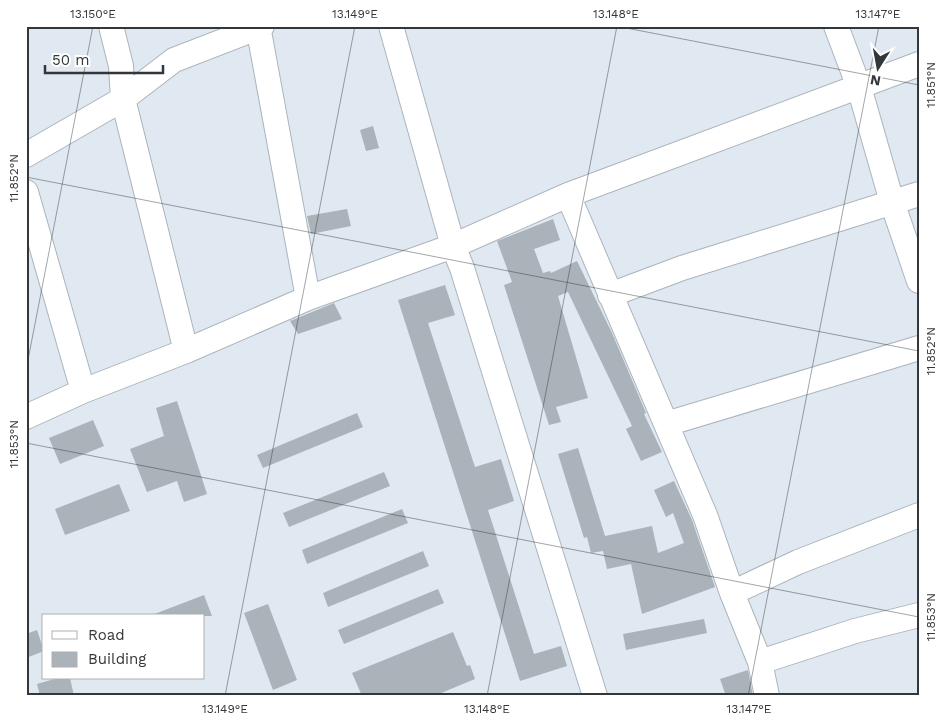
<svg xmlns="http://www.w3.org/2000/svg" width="945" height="722" viewBox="0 0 945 722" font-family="'Work Sans',sans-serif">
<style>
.building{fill:#aab2ba}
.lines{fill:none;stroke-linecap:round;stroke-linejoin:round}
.minor-casing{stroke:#abb4bc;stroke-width:26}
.minor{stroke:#fff;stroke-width:24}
.ticks{fill:none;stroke:#34373a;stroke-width:1;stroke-opacity:0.45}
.neatline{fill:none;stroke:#34373a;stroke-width:2}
.ticks-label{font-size:12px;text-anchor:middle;fill:#34373a}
</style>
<rect width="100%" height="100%" fill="#e0e8f1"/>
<!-- building -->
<path class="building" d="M 373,126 L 379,148 L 366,151 L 360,130 Z
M 347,209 L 351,226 L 311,234 L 307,216 Z
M 553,219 L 560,240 L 534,249 L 543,273 L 550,271 L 551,273 L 577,261 L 612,333 L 646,413 L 644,414 L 662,452 L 641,461 L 626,429 L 632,426 L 568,292 L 558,296 L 588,398 L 556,407 L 561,422 L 549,425 L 504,285 L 512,282 L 497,241 Z
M 445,285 L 455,315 L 428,323 L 475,467 L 501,459 L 514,501 L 488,510 L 534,654 L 561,646 L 567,666 L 520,681 L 398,300 Z
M 334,303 L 342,319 L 298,334 L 290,321 Z
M 177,401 L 207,494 L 184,502 L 177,481 L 147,492 L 130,449 L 164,436 L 156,408 Z
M 357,413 L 363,427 L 263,468 L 257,455 Z
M 93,420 L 104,446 L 60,464 L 49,438 Z
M 578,448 L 605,536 L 652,526 L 658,553 L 684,543 L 673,513 L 666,517 L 654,490 L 674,481 L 692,520 L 715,587 L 642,614 L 631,564 L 607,569 L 603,551 L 591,553 L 587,537 L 584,538 L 558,454 Z
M 384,472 L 390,486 L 289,527 L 283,513 Z
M 119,484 L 130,511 L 65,535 L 55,509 Z
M 402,509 L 408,523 L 307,564 L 302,550 Z
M 423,551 L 429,566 L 328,607 L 323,593 Z
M 438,589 L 444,603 L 344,644 L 338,630 Z
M 204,595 L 212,616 L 152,616 L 152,615 Z
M 268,604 L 297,680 L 273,690 L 244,613 Z
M 704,619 L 707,633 L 626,650 L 623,634 Z
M 37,630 L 44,651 L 26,658 L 26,634 Z
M 453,632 L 467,666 L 470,665 L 475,679 L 434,696 L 362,696 L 352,673 Z
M 748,670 L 753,696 L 726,696 L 720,679 Z
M 58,678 L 70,678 L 74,696 L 40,696 L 37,684 Z"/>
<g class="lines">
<!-- minor casing -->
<g class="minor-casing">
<path id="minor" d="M 111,26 L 121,66 L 123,99 L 186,351
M 258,26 L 308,298
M 391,26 L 453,246 L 462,268 L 595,696
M 836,26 L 859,87 L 892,202 L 919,281
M 26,155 L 123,99 L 174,60 L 262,26
M 26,192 L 83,391
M 568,195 L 705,515 L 732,593 L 760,662 L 767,696
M 610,295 L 682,268 L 919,194
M 26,417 L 83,391 L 186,351 L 308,298 L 453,246 L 568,195 L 919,64
M 666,424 L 919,348
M 732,593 L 798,562 L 919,515
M 760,662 L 855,631 L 919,615"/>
</g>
<!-- minor -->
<use href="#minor" class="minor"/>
</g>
<!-- ticks -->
<path class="ticks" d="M 616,26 L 919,85M 26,177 L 919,351M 26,370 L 93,26M 26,443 L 919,617M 225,696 L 355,26M 487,696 L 617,26M 748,696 L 879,26"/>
<!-- border -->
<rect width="945" height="722" fill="none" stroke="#ffffff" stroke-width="55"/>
<!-- legend -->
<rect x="42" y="614" width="162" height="65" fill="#ffffff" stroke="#aeafb0"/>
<rect x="52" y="631" width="25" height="8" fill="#ffffff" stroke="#aeafb0"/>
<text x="88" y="640" font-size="15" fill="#34373a">Road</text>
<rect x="52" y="652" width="25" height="15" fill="#aab2ba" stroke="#aeafb0"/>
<text x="88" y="664" font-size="15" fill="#34373a">Building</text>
<!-- north arrow -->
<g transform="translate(878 68) rotate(191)" stroke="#ffffff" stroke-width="4" paint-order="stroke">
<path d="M0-4L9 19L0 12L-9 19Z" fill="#34373a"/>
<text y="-8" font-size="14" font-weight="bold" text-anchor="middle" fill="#34373a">N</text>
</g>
<!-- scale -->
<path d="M45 65v8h118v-8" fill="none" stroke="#34373a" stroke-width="2.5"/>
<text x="52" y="65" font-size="15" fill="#34373a" stroke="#ffffff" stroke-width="4" paint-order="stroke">50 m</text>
<rect x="28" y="28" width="890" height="666" class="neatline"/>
<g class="ticks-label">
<text x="93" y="18">13.150°E</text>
<text x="355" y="18">13.149°E</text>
<text x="616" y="18">13.148°E</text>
<text x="878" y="18">13.147°E</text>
<text transform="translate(931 85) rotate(-90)" y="4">11.851°N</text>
<text transform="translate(14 178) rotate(-90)" y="4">11.852°N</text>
<text transform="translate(931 351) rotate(-90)" y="4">11.852°N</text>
<text transform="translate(14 444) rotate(-90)" y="4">11.853°N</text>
<text transform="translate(931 617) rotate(-90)" y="4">11.853°N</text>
<text x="225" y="713">13.149°E</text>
<text x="487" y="713">13.148°E</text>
<text x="749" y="713">13.147°E</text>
</g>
</svg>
